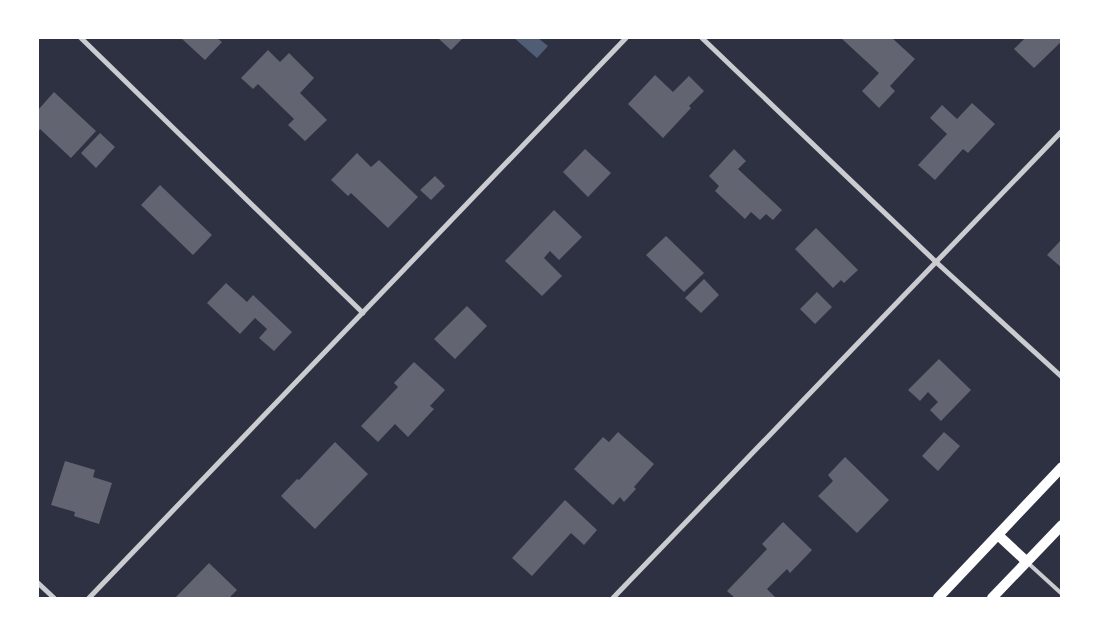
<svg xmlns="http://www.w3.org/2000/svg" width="1099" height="636" viewBox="0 0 1099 636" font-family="Rubik,sans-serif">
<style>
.water{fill:#4f5d75}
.building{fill:#626471}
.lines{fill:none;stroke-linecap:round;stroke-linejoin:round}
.service{stroke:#caccd0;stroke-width:4}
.minor{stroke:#caccd0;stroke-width:5}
.secondary{stroke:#fff;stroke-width:10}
</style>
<rect width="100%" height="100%" fill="#2d3142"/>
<!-- water -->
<path class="water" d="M 514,38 L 538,38 L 548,46 L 537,58 Z"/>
<!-- building -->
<path class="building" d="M 181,38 L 217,38 L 222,42 L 205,60 Z
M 441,38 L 463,38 L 451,50 L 439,39 Z
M 841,38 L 892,38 L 915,59 L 890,86 L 895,91 L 879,108 L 862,91 L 879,73 Z
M 1025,38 L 1062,38 L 1062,41 L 1034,68 L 1014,49 Z
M 268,50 L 280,62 L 289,53 L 314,78 L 300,93 L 327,120 L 305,141 L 288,125 L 294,119 L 258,84 L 253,89 L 241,78 Z
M 655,75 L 673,92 L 689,76 L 704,91 L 689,106 L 691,108 L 663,138 L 628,104 Z
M 54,92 L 96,131 L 71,158 L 40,129 L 38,132 L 38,110 Z
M 972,103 L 995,124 L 968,153 L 963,149 L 935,180 L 918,165 L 947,134 L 930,118 L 942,105 L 957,119 Z
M 100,133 L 115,147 L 96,168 L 81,153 Z
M 585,149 L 611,173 L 588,197 L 563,172 Z
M 734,149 L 746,161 L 738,169 L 782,210 L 773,220 L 766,214 L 760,220 L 751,212 L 745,219 L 715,191 L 719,186 L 709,176 Z
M 357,153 L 371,167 L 379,160 L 418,197 L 388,228 L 351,193 L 348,196 L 331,180 Z
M 435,176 L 445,186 L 431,200 L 420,190 Z
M 160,185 L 212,235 L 193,255 L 141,205 Z
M 554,210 L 582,237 L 559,260 L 550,251 L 544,258 L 562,276 L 542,296 L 505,261 Z
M 816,228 L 858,270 L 844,283 L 841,280 L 833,288 L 795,249 Z
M 666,236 L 704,273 L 684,292 L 646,255 Z
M 1062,239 L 1062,268 L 1047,255 Z
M 704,279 L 719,295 L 701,313 L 685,298 Z
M 226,283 L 247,302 L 253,295 L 292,332 L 274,351 L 259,338 L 267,329 L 255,318 L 240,334 L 207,303 Z
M 817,292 L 832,307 L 815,324 L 800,309 Z
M 467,306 L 487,326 L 455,359 L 434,339 Z
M 939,359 L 971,390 L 941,421 L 930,410 L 938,402 L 928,392 L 920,401 L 908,390 Z
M 414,362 L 445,390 L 430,406 L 434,409 L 408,437 L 395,424 L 378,442 L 361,426 L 398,387 L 394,383 Z
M 618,432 L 654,464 L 634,487 L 636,489 L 624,502 L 620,497 L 613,505 L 574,469 L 603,437 L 609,442 Z
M 944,432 L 960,446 L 938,471 L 922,456 Z
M 335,442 L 368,474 L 315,529 L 281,496 L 297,479 L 299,480 Z
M 845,457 L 889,500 L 857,533 L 818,496 L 833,481 L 828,475 Z
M 65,461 L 95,470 L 93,477 L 112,483 L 99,524 L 74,516 L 75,512 L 51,505 Z
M 565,500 L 597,530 L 584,545 L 571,533 L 532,576 L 512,558 Z
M 783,522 L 812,550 L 790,573 L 787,569 L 767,589 L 776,598 L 735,598 L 727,591 L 767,549 L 762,544 Z
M 209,563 L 237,590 L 229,598 L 175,598 Z"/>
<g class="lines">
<!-- service -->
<path class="service" d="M 1028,563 L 1062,594"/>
<!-- minor -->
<path class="minor" d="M 81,38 L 363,313
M 702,38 L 936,262 L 1062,377
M 38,583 L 54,598
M 89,598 L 626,38
M 613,598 L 1062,131"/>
<!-- secondary -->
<path class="secondary" d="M 998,535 L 1027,562
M 938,598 L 1062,467
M 992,598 L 1062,525"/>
</g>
<!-- border -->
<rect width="1099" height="636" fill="none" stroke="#ffffff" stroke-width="78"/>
</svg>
